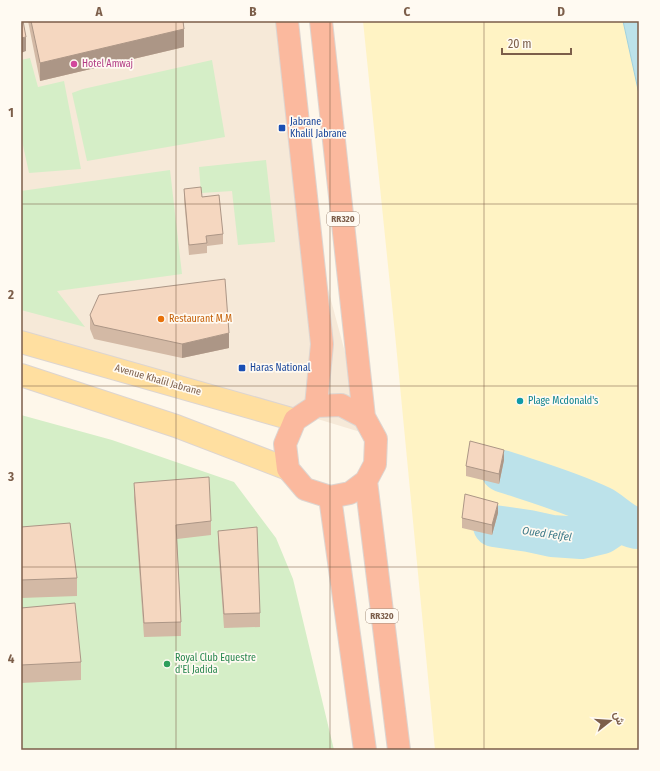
<svg xmlns="http://www.w3.org/2000/svg" width="660" height="771" viewBox="0 0 660 771" font-family="'Fira Sans Condensed',Vazirmatn,sans-serif">
<style>
.residential{fill:#f6e9d8}
.green{fill:#d5eec7}
.sand{fill:#fff3c4}
.water{fill:#bce2ea;stroke:#a2d2dd}
.lines{fill:none;stroke-linecap:round;stroke-linejoin:round}
.river{stroke:#bce2ea;stroke-width:42}
.primary-casing{stroke:#ddd5d0;stroke-width:24}
.highway-casing{stroke:#ddd5d0;stroke-width:24}
.primary{stroke:#ffdfa0;stroke-width:22}
.highway{stroke:#fbb99e;stroke-width:22}
.wall{fill:#d3b9a5}
.shaded-wall{fill:#ac9686}
.building{fill:#f5d7c0;stroke:#ac9686}
.grid{fill:none;stroke:#7c5e4a;stroke-width:1;stroke-opacity:0.55}
.hotel-dot{fill:#d1479c;stroke:#fffaf2;stroke-width:1.5}
.transit-dot{fill:#1a4fb4;stroke:#fffaf2;stroke-width:1.5}
.food-dot{fill:#e8710a;stroke:#fffaf2;stroke-width:1.5}
.culture-dot{fill:#0f9aa8;stroke:#fffaf2;stroke-width:1.5}
.leisure-dot{fill:#2e9e5b;stroke:#fffaf2;stroke-width:1.5}
.labels{text-anchor:middle;dominant-baseline:central;stroke-width:3.5;stroke-linejoin:round;paint-order:stroke}
.shield{fill:#fffaf2;stroke:#a38d7c;stroke-width:1}
.shield-label{font-size:9px;font-weight:bold;fill:#7c5e4a}
.hotel-label{font-size:10px;fill:#b23c85;stroke:#fffaf2;text-anchor:start}
.transit-label{font-size:10px;fill:#164399;stroke:#fffaf2;text-anchor:start}
.food-label{font-size:10px;fill:#c56008;stroke:#fffaf2;text-anchor:start}
.street-label{font-size:10px;fill:#7c5e4a;stroke:#fffaf2}
.culture-label{font-size:10px;fill:#0d838f;stroke:#fffaf2;text-anchor:start}
.leisure-label{font-size:10px;fill:#27864d;stroke:#fffaf2;text-anchor:start}
.water-label{font-size:11px;font-style:italic;fill:#3f7b89;stroke:#fffaf2}
.neatline{fill:none;stroke:#7c5e4a;stroke-width:1.5}
.grid-label{font-size:13px;text-anchor:middle;font-weight:bold;fill:#7c5e4a}
</style>
<rect width="100%" height="100%" fill="#fef7ea"/>
<!-- residential -->
<path class="residential" d="M 21,21 L 287,21 L 307,211 L 367,434 L 301,414 L 21,340 Z"/>
<!-- green -->
<path class="green" d="M 30,58 L 38,87 L 64,81 L 81,169 L 29,173 L 21,136 L 21,60 Z
M 212,60 L 225,137 L 87,161 L 72,93 L 83,89 Z
M 266,160 L 275,242 L 238,245 L 232,191 L 201,193 L 199,167 Z
M 170,170 L 182,274 L 57,291 L 85,327 L 21,310 L 21,191 Z
M 21,415 L 112,440 L 234,482 L 276,538 L 293,579 L 334,750 L 21,750 Z"/>
<!-- sand -->
<path class="sand" d="M 363,21 L 623,21 L 639,94 L 639,750 L 435,750 L 395,334 Z"/>
<!-- water -->
<path class="water" d="M 623,21 L 639,21 L 639,94 Z"/>
<g class="lines">
<!-- river -->
<path class="river" d="M 502,471 C 535,482 570,492 601,507 C 613,513 625,528 639,528
M 494,526 L 529,531 L 552,536 L 581,538 L 602,533 L 620,521"/>
<!-- primary casing -->
<g class="primary-casing">
<path id="primary" d="M 21,342 L 295,420
M 21,375 L 176,426 L 288,469"/>
</g>
<!-- highway casing -->
<g class="highway-casing">
<path id="highway" d="M 287,21 L 322,344 L 316,406
M 321,21 L 364,417 L 376,439 L 375,464 L 366,481 L 350,493 L 330,497 L 305,489 L 288,469 L 285,444 L 295,420 L 316,406 L 341,405 L 364,417
M 366,481 L 399,750
M 330,497 L 365,750"/>
</g>
<!-- primary -->
<use href="#primary" class="primary"/>
<!-- highway -->
<use href="#highway" class="highway"/>
</g>
<!-- wall -->
<path class="wall" d="M 28,21 L 183,21 L 184,47 L 40,81 Z
M 184,189 L 202,197 L 223,234 L 223,244 L 207,246 L 207,253 L 189,255 L 184,199 Z
M 90,315 L 229,348 L 182,358 L 94,339 L 90,329 Z
M 504,460 L 499,484 L 466,476 L 466,466 Z
M 134,483 L 211,521 L 211,535 L 177,539 L 181,622 L 181,636 L 144,637 L 134,498 Z
M 498,513 L 492,535 L 462,528 L 462,518 Z
M 21,527 L 77,578 L 77,596 L 21,598 Z
M 218,531 L 260,613 L 260,627 L 224,628 L 218,545 Z
M 21,608 L 81,662 L 81,680 L 21,683 Z"/>
<!-- shaded-wall -->
<path class="shaded-wall" d="M 184,29 L 184,47 L 40,81 L 40,63 Z
M 26,37 L 26,51 L 21,53 L 21,38 Z
M 229,333 L 229,348 L 182,358 L 182,344 Z
M 504,450 L 504,460 L 499,484 L 499,474 Z
M 498,503 L 498,513 L 492,535 L 492,525 Z"/>
<!-- building -->
<path class="building" d="M 21,21 L 23,21 L 26,37 L 21,38 Z
M 31,21 L 183,21 L 184,29 L 40,63 Z
M 201,187 L 202,197 L 219,195 L 223,234 L 206,236 L 207,243 L 189,245 L 184,189 Z
M 225,279 L 229,333 L 182,344 L 94,325 L 90,315 L 99,295 Z
M 470,441 L 504,450 L 499,474 L 466,466 Z
M 209,477 L 211,521 L 176,525 L 181,622 L 144,623 L 134,483 Z
M 465,494 L 498,503 L 492,525 L 462,518 Z
M 70,523 L 77,578 L 21,580 L 21,527 Z
M 257,527 L 260,613 L 224,614 L 218,531 Z
M 75,603 L 81,662 L 21,665 L 21,608 Z"/>
<!-- grid -->
<path class="grid" d="M 176,21 L 176,750M 330,21 L 330,750M 484,21 L 484,750M 21,204 L 639,204M 21,386 L 639,386M 21,567 L 639,567"/>
<!-- markers -->
<circle class="hotel-dot" cx="74" cy="64" r="4"/>
<g class="transit-dot">
<rect x="278" y="124" width="8" height="8" rx="2"/>
<rect x="238" y="364" width="8" height="8" rx="2"/>
</g>
<circle class="food-dot" cx="161" cy="319" r="4"/>
<circle class="culture-dot" cx="520" cy="401" r="4"/>
<circle class="leisure-dot" cx="167" cy="664" r="4"/>
<g class="labels">
<!-- shield labels -->
<g class="shield">
<rect x="327" y="212" width="32" height="14" rx="3"/>
<rect x="366" y="609" width="32" height="14" rx="3"/>
</g>
<g class="shield-label">
<text x="343" y="219">RR320</text>
<text x="382" y="616">RR320</text>
</g>
<!-- hotel labels -->
<g class="hotel-label">
<text x="82" y="64">Hotel Amwaj</text>
</g>
<!-- transit labels -->
<g class="transit-label">
<text x="290" y="122">Jabrane<tspan x="290" dy="12">Khalil Jabrane</tspan></text>
<text x="250" y="368">Haras National</text>
</g>
<!-- food labels -->
<g class="food-label">
<text x="169" y="319">Restaurant M.M</text>
</g>
<!-- street labels -->
<g class="street-label">
<text transform="translate(158 380) rotate(16)">Avenue Khalil Jabrane</text>
</g>
<!-- culture labels -->
<g class="culture-label">
<text x="528" y="401">Plage Mcdonald's</text>
</g>
<!-- leisure labels -->
<g class="leisure-label">
<text x="175" y="658">Royal Club Equestre<tspan x="175" dy="12">d'El Jadida</tspan></text>
</g>
<!-- water labels -->
<g class="water-label">
<text transform="translate(547 534) rotate(8)">Oued Felfel</text>
</g>
</g>
<!-- border -->
<rect width="660" height="771" fill="none" stroke="#fffaf2" stroke-width="44"/>
<!-- north arrow -->
<g transform="translate(610 721) rotate(73)" stroke="#fffaf2" stroke-width="3" paint-order="stroke">
<path d="M0-3L7 15L0 10L-7 15Z" fill="#7c5e4a"/>
<text y="-6" font-size="11" font-weight="bold" text-anchor="middle" fill="#7c5e4a">ش</text>
</g>
<!-- scale -->
<path d="M502 48v6h69v-6" fill="none" stroke="#7c5e4a" stroke-width="2"/>
<text x="508" y="48" font-size="12" fill="#7c5e4a" stroke="#fffaf2" stroke-width="3" paint-order="stroke">20 m</text>
<rect x="22" y="22" width="616" height="727" class="neatline"/>
<g class="grid-label">
<text x="99" y="16">A</text>
<text x="253" y="16">B</text>
<text x="407" y="16">C</text>
<text x="561" y="16">D</text>
<text x="11" y="117">1</text>
<text x="11" y="299">2</text>
<text x="11" y="481">3</text>
<text x="11" y="663">4</text>
</g>
</svg>
